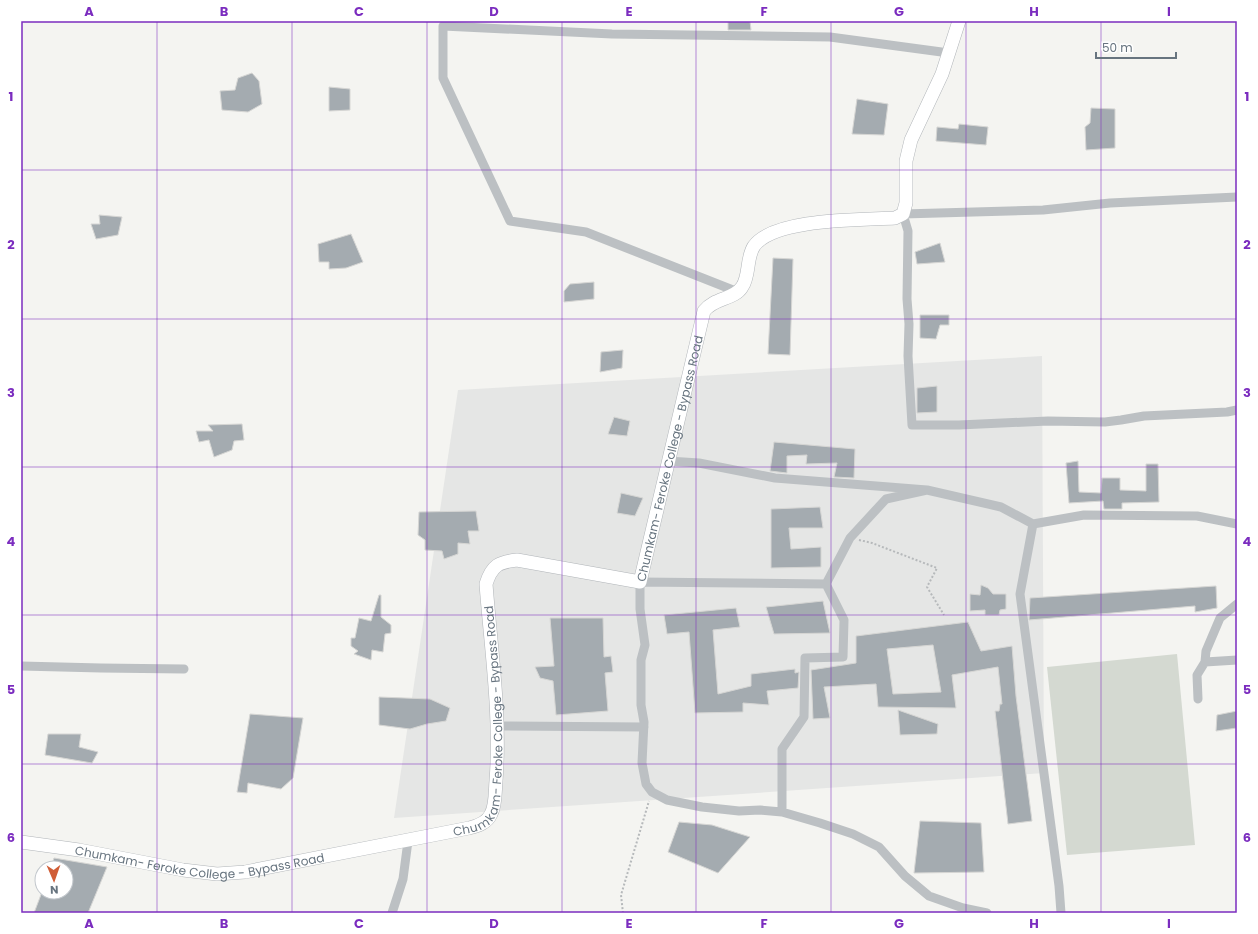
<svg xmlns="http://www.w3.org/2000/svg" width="1258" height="934" viewBox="0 0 1258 934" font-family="Poppins,sans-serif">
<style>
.built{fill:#e5e6e5}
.green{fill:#d4d9d1}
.building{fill:#a4abb0;stroke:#d6d6d4;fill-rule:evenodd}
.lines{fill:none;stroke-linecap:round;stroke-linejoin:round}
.secondary-casing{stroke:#b1b5b9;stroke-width:14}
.path{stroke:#b6b9bb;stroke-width:2;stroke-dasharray:2 2;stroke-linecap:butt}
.street{stroke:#bcc0c3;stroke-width:9}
.secondary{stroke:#fff;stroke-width:13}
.grid{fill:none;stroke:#7b2cbf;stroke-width:1;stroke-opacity:0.55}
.labels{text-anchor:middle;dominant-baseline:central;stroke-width:4;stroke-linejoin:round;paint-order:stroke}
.street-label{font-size:12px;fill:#67747f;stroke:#fff}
.neatline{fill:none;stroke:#7b2cbf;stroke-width:1.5}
.grid-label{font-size:13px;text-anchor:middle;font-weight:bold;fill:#7b2cbf}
</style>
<rect width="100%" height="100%" fill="#f4f4f1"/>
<!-- built -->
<path class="built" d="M 1042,356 L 1044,773 L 394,818 L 458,390 Z"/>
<!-- green -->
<path class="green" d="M 1177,654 L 1195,845 L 1067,855 L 1047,667 Z"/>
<!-- building -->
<path class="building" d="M 728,21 L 750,21 L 751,30 L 728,30 Z
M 252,73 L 259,81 L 262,104 L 248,112 L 222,110 L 220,91 L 235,90 L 238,78 Z
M 329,87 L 350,89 L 350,110 L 329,111 Z
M 857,99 L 888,104 L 884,135 L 852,134 Z
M 1091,108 L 1115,109 L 1115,148 L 1086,150 L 1085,127 L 1090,123 Z
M 959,124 L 988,127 L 986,145 L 936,141 L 937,127 L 958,129 Z
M 99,215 L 122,217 L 118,235 L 96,239 L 91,224 L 100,224 Z
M 351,234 L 363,262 L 346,268 L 329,269 L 329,262 L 319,262 L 318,244 Z
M 940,243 L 945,262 L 917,264 L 915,252 Z
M 773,258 L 793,259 L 790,355 L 768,354 Z
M 594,282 L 594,299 L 564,302 L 564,291 L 570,284 Z
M 920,315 L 949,315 L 949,325 L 940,325 L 936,339 L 920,338 Z
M 623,350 L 622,368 L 600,372 L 601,352 Z
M 937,386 L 937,412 L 917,413 L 917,388 Z
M 614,417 L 630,421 L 627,436 L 608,434 Z
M 242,424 L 244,440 L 234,441 L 232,450 L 214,457 L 209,440 L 199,442 L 196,431 L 213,431 L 208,425 Z
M 774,442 L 855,449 L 854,478 L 834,477 L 837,463 L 806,464 L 807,455 L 787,456 L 787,473 L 770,471 Z
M 1078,461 L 1079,492 L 1101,493 L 1102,478 L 1120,478 L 1120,490 L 1146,491 L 1146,464 L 1158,464 L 1159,502 L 1122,503 L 1122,509 L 1104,509 L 1103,501 L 1069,503 L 1066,463 Z
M 621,493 L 643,498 L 635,516 L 617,513 Z
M 820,507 L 823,528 L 789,528 L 791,549 L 821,547 L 821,567 L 771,568 L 771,509 Z
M 476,511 L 479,531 L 468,531 L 470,544 L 458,543 L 458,554 L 444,559 L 442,551 L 425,550 L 425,540 L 418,535 L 419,512 Z
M 981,585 L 988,588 L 993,594 L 1006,594 L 1006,609 L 1000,610 L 999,615 L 985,615 L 985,610 L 970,611 L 970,594 L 980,595 Z
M 1216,586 L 1217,608 L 1195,612 L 1195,606 L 1029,620 L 1030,598 Z
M 379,595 L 381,595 L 381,617 L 391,625 L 391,633 L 385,634 L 383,652 L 372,650 L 371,660 L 354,654 L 358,651 L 351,646 L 351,638 L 355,638 L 359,618 L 371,621 Z
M 823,601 L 830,633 L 774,634 L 766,607 Z
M 736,608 L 740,627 L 713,630 L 718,694 L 751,686 L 751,674 L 795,669 L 795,673 L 799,672 L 798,688 L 767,691 L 769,705 L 743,703 L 743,712 L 695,713 L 689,632 L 667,634 L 664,615 Z
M 550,618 L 603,618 L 604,657 L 611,656 L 613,672 L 605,673 L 608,711 L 556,715 L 553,681 L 540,678 L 535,667 L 554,666 Z
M 968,622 L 981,651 L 1012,646 L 1016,696 L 1032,821 L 1008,824 L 995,711 L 999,711 L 1000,704 L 1002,704 L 998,667 L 952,675 L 956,708 L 878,707 L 876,684 L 824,687 L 830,718 L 813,719 L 811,670 L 856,663 L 856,636 ZM 933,645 L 941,692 L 893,694 L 887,649 Z
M 379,697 L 430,699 L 450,708 L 446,721 L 427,724 L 410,729 L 379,725 Z
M 898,710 L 938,724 L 937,734 L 900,735 Z
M 1237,711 L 1237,728 L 1216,731 L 1217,715 Z
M 250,714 L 303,718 L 293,778 L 281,789 L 248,783 L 247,793 L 237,792 Z
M 48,734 L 81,734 L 79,747 L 98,752 L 92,763 L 45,755 Z
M 920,821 L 981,823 L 984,872 L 914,873 Z
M 679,822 L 712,825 L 750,837 L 718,873 L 668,852 Z
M 54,858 L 107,867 L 88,913 L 34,913 L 42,892 L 66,892 L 66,868 L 51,868 Z"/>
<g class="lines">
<!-- secondary casing -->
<g class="secondary-casing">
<g id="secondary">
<path id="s1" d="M 21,842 L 79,850 L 183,870 L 217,874 L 245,872 L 469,828 C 478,826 487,823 491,814 C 496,805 495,791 496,781 C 501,716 491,649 486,584 C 492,565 499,562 517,560 L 640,582 L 704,311 C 715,297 734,300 742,287 C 750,276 746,258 754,246 C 774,218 862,220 895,218 L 903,214 L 906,203 L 906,161 L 911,140 L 942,74 L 959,21"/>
</g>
</g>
<!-- path -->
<path class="path" d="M 859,540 L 872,543 L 937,568 L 927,587 L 944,615
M 623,913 L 621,895 L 649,801"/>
<!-- street -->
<path class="street" d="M 1237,197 L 1110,203 L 1043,210 L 903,214 L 908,231 L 907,299 L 909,324 L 908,356 L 912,425 L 959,425 L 1048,421 L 1105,422 L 1121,420 L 1144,416 L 1227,412 L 1237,410
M 738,292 L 586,232 L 510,221 L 443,78 L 443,26 L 612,34 L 830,37 L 949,53
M 668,461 L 699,463 L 775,478 L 927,490 L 1001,507 L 1033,524 L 1084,515 L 1197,516 L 1237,524
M 927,490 L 886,499 L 850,538 L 826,584 L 640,582 L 640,609 L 645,645 L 641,660 L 641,705 L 644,722 L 642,763 L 646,784 L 652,792 L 667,800 L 702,807 L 739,811 L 760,810 L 782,812 L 820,823 L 853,834 L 879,847 L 905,876 L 929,896 L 963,908 L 987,913
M 1033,524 L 1020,594 L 1059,886 L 1061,913
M 1205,662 L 1206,651 L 1220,618 L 1237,604
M 21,666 L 101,668 L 184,669
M 1198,699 L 1197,675 L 1205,662 L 1237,660
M 496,726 L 644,727
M 782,812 L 782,749 L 804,717 L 805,658 L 843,657 L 844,620 L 826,584
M 392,913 L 403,879 L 408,841"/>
<!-- secondary -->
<use href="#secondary" class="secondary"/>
</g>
<!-- grid -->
<path class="grid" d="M 157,21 L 157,913M 292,21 L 292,913M 427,21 L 427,913M 562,21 L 562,913M 696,21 L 696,913M 831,21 L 831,913M 966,21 L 966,913M 1101,21 L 1101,913M 21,170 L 1237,170M 21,319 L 1237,319M 21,467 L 1237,467M 21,615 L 1237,615M 21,764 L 1237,764"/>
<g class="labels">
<!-- street labels -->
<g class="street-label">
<text stroke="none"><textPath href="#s1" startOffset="1008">Chumkam- Feroke College - Bypass Road</textPath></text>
<text stroke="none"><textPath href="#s1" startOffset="565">Chumkam- Feroke College - Bypass Road</textPath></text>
<text stroke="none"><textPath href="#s1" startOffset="181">Chumkam- Feroke College - Bypass Road</textPath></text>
</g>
</g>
<!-- border -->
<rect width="1258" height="934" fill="none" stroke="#ffffff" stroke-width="44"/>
<!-- north arrow -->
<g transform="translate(54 880) rotate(178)"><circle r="19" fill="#ffffff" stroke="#c2c7cc"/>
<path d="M0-3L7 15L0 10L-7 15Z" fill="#d05d36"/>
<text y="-6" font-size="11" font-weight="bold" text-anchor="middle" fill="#67747f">N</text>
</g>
<!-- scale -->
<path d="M1096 52v6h80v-6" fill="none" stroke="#67747f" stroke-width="2"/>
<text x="1102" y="52" font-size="12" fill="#67747f" stroke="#ffffff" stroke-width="3" paint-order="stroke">50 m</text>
<rect x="22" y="22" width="1214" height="890" class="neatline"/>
<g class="grid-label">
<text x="89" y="16">A</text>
<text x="224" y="16">B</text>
<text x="359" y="16">C</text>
<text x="494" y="16">D</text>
<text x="629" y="16">E</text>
<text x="764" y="16">F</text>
<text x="899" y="16">G</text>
<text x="1034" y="16">H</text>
<text x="1169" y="16">I</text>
<text x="11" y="101">1</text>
<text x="1247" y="101">1</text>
<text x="11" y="249">2</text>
<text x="1247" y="249">2</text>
<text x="11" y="397">3</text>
<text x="1247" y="397">3</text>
<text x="11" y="546">4</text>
<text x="1247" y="546">4</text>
<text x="11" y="694">5</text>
<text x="1247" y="694">5</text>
<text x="11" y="842">6</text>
<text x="1247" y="842">6</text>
<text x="89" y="928">A</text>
<text x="224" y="928">B</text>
<text x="359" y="928">C</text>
<text x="494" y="928">D</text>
<text x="629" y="928">E</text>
<text x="764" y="928">F</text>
<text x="899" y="928">G</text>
<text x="1034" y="928">H</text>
<text x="1169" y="928">I</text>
</g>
</svg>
